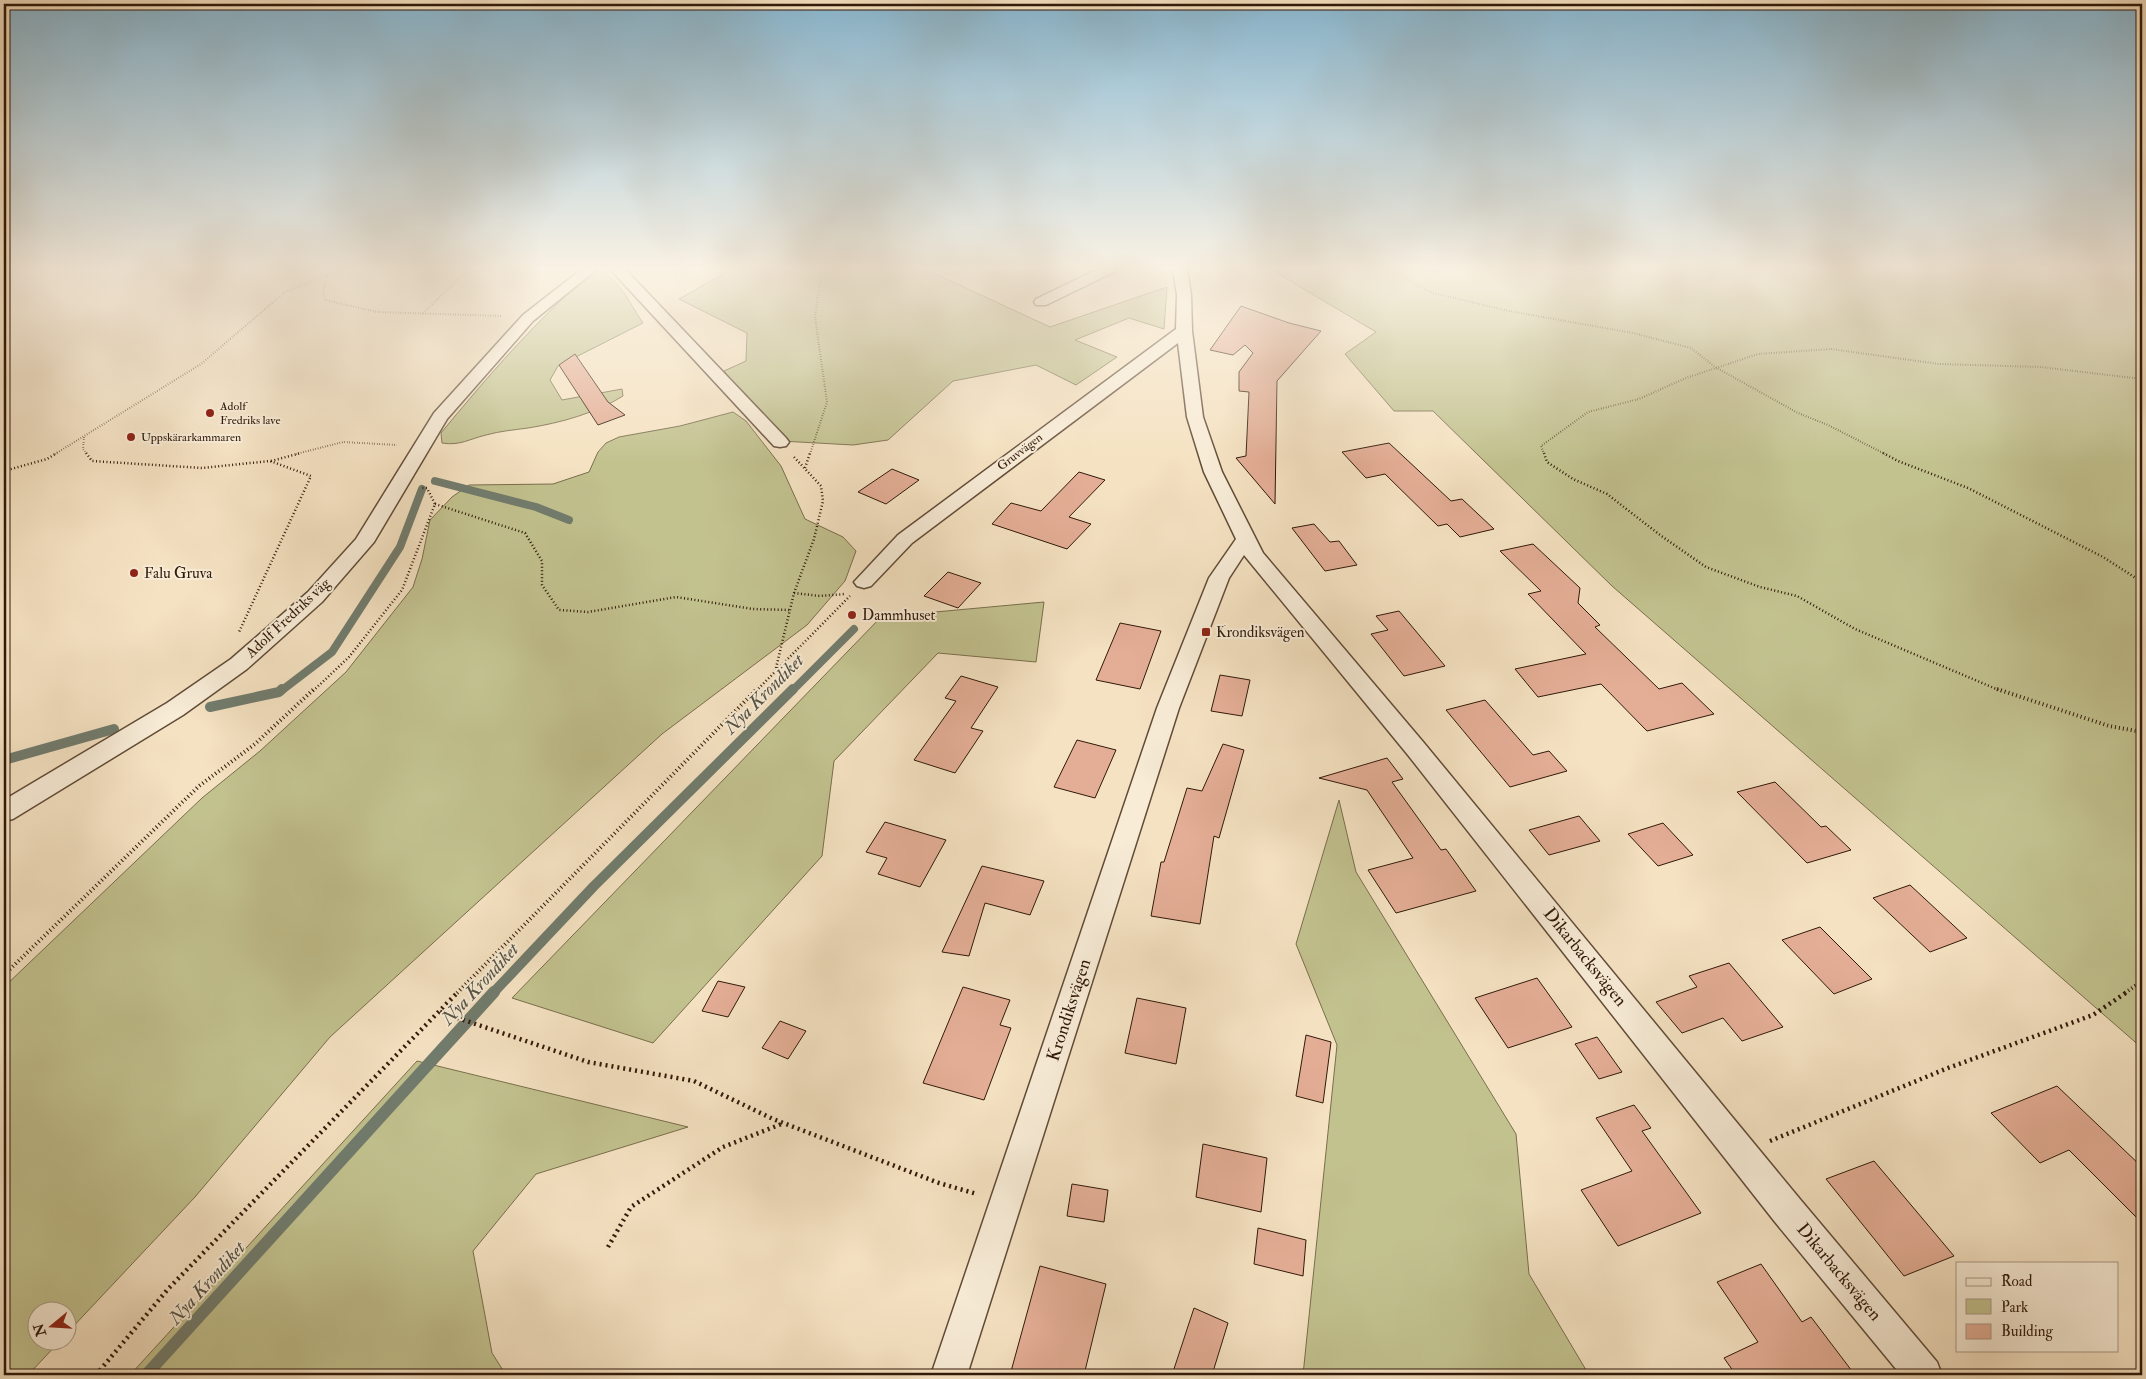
<svg xmlns="http://www.w3.org/2000/svg" width="2146" height="1379" viewBox="0 0 2146 1379" font-family="'IM FELL Double Pica',serif">
<style>
.green{fill:#c2c28f;stroke:#796e4c}
.lines{fill:none;stroke-linecap:round;stroke-linejoin:round}
.stream-far2{stroke:#717c6e;stroke-width:8}
.stream-far1{stroke:#717c6e;stroke-width:10}
.stream{stroke:#717c6e;stroke-width:12}
.building{fill:#e4ae96;stroke:#301909}
.street-casing{stroke:#614b37;stroke-width:3}
.path-far3{stroke:#301909;stroke-width:2;stroke-dasharray:0.5 2;stroke-linecap:butt}
.path-far2{stroke:#301909;stroke-width:2.5;stroke-dasharray:1 2.5;stroke-linecap:butt}
.path-far1{stroke:#301909;stroke-width:4;stroke-dasharray:1 3;stroke-linecap:butt}
.path{stroke:#301909;stroke-width:4.5;stroke-dasharray:2 4;stroke-linecap:butt}
.street{fill:#f8ecd7;fill-rule:evenodd}
.poi-dot{fill:#8f2418;stroke:#f8ecd7;stroke-width:2}
.labels{text-anchor:middle;dominant-baseline:central;stroke-width:4;stroke-linejoin:round;paint-order:stroke}
.far-poi-label{font-size:12px;fill:#301909;stroke:#f8ecd7;text-anchor:start}
.far-street-label{font-size:12px;fill:#301909;stroke:#f8ecd7}
.poi-label{font-size:15px;fill:#301909;stroke:#f8ecd7;text-anchor:start}
.street-label{font-size:15px;fill:#301909;stroke:#f8ecd7}
.near-street-label{font-size:18px;fill:#301909;stroke:#f8ecd7}
.near-water-label{font-size:19px;font-style:italic;fill:#565344;stroke:#f8ecd7}
</style>
<rect width="100%" height="100%" fill="#f5e2c2"/>
<filter id="stains"><feTurbulence type="fractalNoise" baseFrequency=".004" numOctaves="4"/><feColorMatrix values="0 0 0 0 .2 0 0 0 0 .09 0 0 0 0 .02 0 0 0 .5 -.17"/></filter>
<radialGradient id="worn" r=".72"><stop offset=".6" stop-color="#630" stop-opacity="0"/><stop offset="1" stop-color="#630" stop-opacity=".3"/></radialGradient>
<!-- green -->
<path class="green" d="M 732,269 L 925,269 L 1050,327 L 1167,287 L 1164,329 L 1129,318 L 1075,340 L 1117,357 L 1076,385 L 1036,365 L 953,381 L 888,440 L 853,445 L 781,441 L 724,371 L 746,361 L 747,333 L 679,299 Z
M 1270,269 L 2142,269 L 2142,1048 L 1612,586 L 1433,411 L 1394,411 L 1345,354 L 1376,332 Z
M 603,273 C 621,281 632,308 643,323 L 558,366 L 550,380 L 562,400 L 622,389 L 623,396 C 596,413 560,423 528,428 C 514,430 500,431 486,435 C 469,439 460,446 442,443 L 441,433 C 474,393 508,353 545,316 C 562,300 579,279 603,273 Z
M 733,412 L 746,421 L 781,466 L 805,519 L 843,537 L 856,551 L 845,581 L 807,625 L 662,734 L 330,1037 L 195,1197 L 68,1332 L 68,1312 L 38,1312 L 38,1342 L 59,1342 L 28,1375 L 4,1375 L 4,987 L 202,798 L 260,751 L 346,672 L 413,587 L 422,559 L 430,520 L 452,497 L 469,485 L 553,484 L 589,472 L 598,452 L 606,443 L 619,437 L 680,426 Z
M 1044,602 L 1036,662 L 938,653 L 834,761 L 822,856 L 653,1043 L 512,998 L 881,617 Z
M 1339,800 L 1356,872 L 1516,1134 L 1529,1274 L 1589,1375 L 1303,1375 L 1337,1045 L 1296,944 Z
M 417,1061 L 688,1127 L 536,1174 L 473,1251 L 492,1353 L 506,1375 L 130,1375 Z"/>
<g class="lines">
<!-- stream-far2 -->
<path class="stream-far2" d="M 435,481 L 536,507 L 569,520
M 281,691 L 332,652 L 400,547 L 422,489
M 792,691 L 854,629"/>
<!-- stream-far1 -->
<path class="stream-far1" d="M 210,707 L 279,692 L 282,689
M 4,760 L 114,729
M 493,993 L 594,886 L 793,689"/>
<!-- stream -->
<path class="stream" d="M 146,1375 L 494,992"/>
</g>
<!-- building -->
<path class="building" d="M 1241,306 L 1289,323 L 1321,331 L 1277,381 L 1275,504 L 1236,458 L 1246,456 L 1249,392 L 1239,391 L 1239,372 L 1253,353 L 1245,345 L 1233,355 L 1210,350 Z
M 575,354 L 608,402 L 625,415 L 598,425 L 559,365 Z
M 1389,443 L 1451,501 L 1462,499 L 1494,529 L 1460,537 L 1447,524 L 1438,526 L 1385,474 L 1366,478 L 1342,452 Z
M 892,469 L 919,480 L 886,504 L 858,492 Z
M 1079,472 L 1105,480 L 1069,517 L 1091,524 L 1067,549 L 992,524 L 1011,503 L 1041,511 Z
M 1314,524 L 1330,542 L 1339,541 L 1357,565 L 1325,571 L 1292,528 Z
M 1533,544 L 1580,588 L 1578,603 L 1600,625 L 1595,627 L 1659,689 L 1682,683 L 1714,714 L 1647,731 L 1601,684 L 1538,697 L 1515,669 L 1586,654 L 1528,594 L 1541,591 L 1500,551 Z
M 948,572 L 981,583 L 958,608 L 924,596 Z
M 1399,611 L 1445,666 L 1404,676 L 1371,634 L 1388,630 L 1376,616 Z
M 1120,623 L 1161,631 L 1140,689 L 1096,680 Z
M 1220,675 L 1250,680 L 1242,716 L 1211,711 Z
M 961,676 L 998,687 L 971,728 L 983,731 L 955,773 L 914,760 L 956,701 L 945,698 Z
M 1485,700 L 1533,755 L 1549,751 L 1567,771 L 1510,787 L 1446,710 Z
M 1077,740 L 1116,750 L 1095,798 L 1054,787 Z
M 1223,744 L 1244,750 L 1219,838 L 1214,836 L 1200,924 L 1151,916 L 1161,862 L 1164,862 L 1187,788 L 1202,791 Z
M 1387,758 L 1403,779 L 1392,782 L 1441,850 L 1446,849 L 1476,891 L 1396,913 L 1368,870 L 1413,858 L 1367,790 L 1319,778 Z
M 1775,782 L 1821,827 L 1826,826 L 1851,850 L 1807,863 L 1737,792 Z
M 1579,816 L 1600,841 L 1549,855 L 1529,830 Z
M 885,822 L 946,840 L 920,887 L 878,874 L 887,858 L 866,852 Z
M 1663,823 L 1693,855 L 1658,866 L 1628,834 Z
M 982,866 L 1044,881 L 1030,915 L 985,903 L 969,956 L 942,952 Z
M 1910,885 L 1967,938 L 1930,952 L 1873,898 Z
M 1820,927 L 1872,979 L 1834,994 L 1782,940 Z
M 1729,963 L 1783,1027 L 1742,1041 L 1723,1018 L 1682,1033 L 1656,1002 L 1697,987 L 1689,976 Z
M 1537,978 L 1572,1027 L 1508,1048 L 1475,998 Z
M 718,981 L 745,987 L 728,1017 L 702,1011 Z
M 963,987 L 1010,1000 L 1000,1025 L 1011,1028 L 984,1100 L 923,1083 Z
M 1137,998 L 1186,1008 L 1176,1064 L 1125,1053 Z
M 780,1021 L 806,1031 L 788,1059 L 762,1048 Z
M 1306,1035 L 1331,1042 L 1323,1103 L 1296,1096 Z
M 1597,1037 L 1622,1072 L 1599,1079 L 1575,1044 Z
M 2057,1086 L 2142,1167 L 2142,1223 L 2069,1150 L 2040,1163 L 1991,1113 Z
M 1634,1105 L 1651,1128 L 1642,1131 L 1701,1213 L 1618,1246 L 1581,1190 L 1632,1171 L 1596,1118 Z
M 1203,1144 L 1267,1158 L 1261,1212 L 1196,1197 Z
M 1874,1161 L 1954,1256 L 1904,1276 L 1826,1179 Z
M 1072,1184 L 1108,1190 L 1104,1222 L 1067,1216 Z
M 1258,1228 L 1306,1240 L 1303,1276 L 1254,1264 Z
M 1761,1264 L 1802,1322 L 1811,1317 L 1855,1375 L 1736,1375 L 1724,1358 L 1758,1342 L 1717,1282 Z
M 1040,1266 L 1106,1284 L 1084,1375 L 1010,1375 Z
M 1194,1308 L 1228,1323 L 1212,1375 L 1172,1375 Z"/>
<g class="lines">
<!-- street casing -->
<g class="street-casing">
<path id="street" d="M 582,269 L 597,269 L 533,321 L 447,419 L 374,542 L 322,602 L 247,669 L 183,715 L 13,819 L 4,821 L 4,800 L 167,703 L 231,659 L 308,592 L 356,539 L 434,413 L 523,315 Z
M 610,269 L 625,269 L 786,438 L 789,442 L 786,446 L 780,447 L 774,446 Z
M 1098,269 L 1116,269 L 1114,272 L 1046,305 L 1036,305 L 1034,302 L 1036,299 Z
M 1173,269 L 1187,269 L 1191,295 L 1192,331 L 1203,417 L 1222,472 L 1263,553 L 1424,743 L 1799,1198 L 1937,1362 L 1942,1375 L 1901,1375 L 1775,1222 L 1408,755 L 1244,555 L 1229,578 L 1179,708 L 967,1375 L 931,1375 L 1157,708 L 1209,578 L 1236,539 L 1204,472 L 1187,417 L 1178,343 L 912,543 L 871,586 L 864,588 L 857,586 L 854,582 L 898,535 L 1176,329 L 1177,295 Z"/>
</g>
<!-- path-far3 -->
<path class="path-far3" d="M 1401,269 L 1401,273 L 1417,286 L 1433,293 L 1509,311 L 1633,333 L 1691,348 L 1715,367 L 1798,413 L 1828,425 L 1885,454
M 327,275 L 323,293 L 325,300 L 377,312 L 502,316
M 423,313 L 469,269
M 84,437 L 83,449 L 87,454
M 55,454 L 201,364 L 285,292 L 343,269
M 296,454 L 343,442 L 397,445
M 810,454 L 827,402 L 815,317 L 822,269
M 1544,454 L 1541,446 L 1588,412 L 1639,399 L 1686,378 L 1758,354 L 1831,349 L 1939,364 L 2041,367 L 2142,379"/>
<!-- path-far2 -->
<path class="path-far2" d="M 86,453 L 92,461 L 202,468 L 270,461 L 311,476 L 239,632
M 1544,453 L 1547,462 L 1573,479 L 1607,494 L 1660,535 L 1706,567 L 1760,587 L 1797,596 L 1855,629 L 2001,691
M 1883,453 L 1898,461 L 1968,488 L 2103,557 L 2142,582
M 271,461 L 301,453
M 805,468 L 810,453
M 4,471 L 47,459 L 57,453
M 435,504 L 525,533 L 542,561 L 542,585 L 559,610 L 588,612 L 676,597 L 753,609 L 790,610
M 794,593 L 820,596 L 845,594
M 776,668 L 794,593 L 814,539 L 823,501 L 821,486 L 794,457
M 313,691 L 349,657 L 402,590 L 435,504 L 427,488 L 422,488
M 756,691 L 850,596"/>
<!-- path-far1 -->
<path class="path-far1" d="M 1997,689 L 2109,726 L 2142,732
M 4,975 L 199,786 L 255,744 L 314,689
M 457,993 L 757,689
M 2125,993 L 2142,981"/>
<!-- path -->
<path class="path" d="M 440,1012 L 588,1062 L 694,1081 L 773,1119 L 939,1183 L 977,1194
M 1770,1141 L 1948,1068 L 2093,1015 L 2127,992
M 608,1247 L 631,1207 L 723,1147 L 784,1123
M 96,1375 L 168,1289 L 458,992"/>
<!-- street -->
<use href="#street" class="street"/>
</g>
<!-- sky -->
<linearGradient id="sky" x2="0" y2="1"><stop stop-color="#89b8d2"/><stop offset="0.58" stop-color="#faf2e4"/><stop offset="1" stop-color="#faf2e4" stop-opacity="0"/></linearGradient>
<rect width="2146" height="462" fill="url(#sky)"/>
<!-- markers -->
<g class="poi-dot">
<circle cx="210" cy="413" r="5"/>
<circle cx="131" cy="437" r="5"/>
<circle cx="134" cy="573" r="5"/>
<circle cx="852" cy="615" r="5"/>
<rect x="1201" y="627" width="10" height="10" rx="2.5"/>
</g>
<g class="labels">
<!-- far-poi labels -->
<g class="far-poi-label">
<text x="220" y="406">Adolf<tspan x="220" dy="14">Fredriks lave</tspan></text>
<text x="141" y="437">Uppskärarkammaren</text>
</g>
<!-- far-street labels -->
<g class="far-street-label">
<text transform="translate(1020 452) rotate(-37)">Gruvvägen</text>
</g>
<!-- poi labels -->
<g class="poi-label">
<text x="144" y="573">Falu Gruva</text>
<text x="862" y="615">Dammhuset</text>
<text x="1216" y="632">Krondiksvägen</text>
</g>
<!-- street labels -->
<g class="street-label">
<text transform="translate(288 618) rotate(-43)">Adolf Fredriks väg</text>
</g>
<!-- near-street labels -->
<g class="near-street-label">
<text transform="translate(1585 957) rotate(51)">Dikarbacksvägen</text>
<text transform="translate(1069 1010) rotate(-72)">Krondiksvägen</text>
<text transform="translate(1839 1272) rotate(50)">Dikarbacksvägen</text>
</g>
<!-- near-water labels -->
<g class="near-water-label">
<text transform="translate(764 694) rotate(-45)">Nya Krondiket</text>
<text transform="translate(480 984) rotate(-47)">Nya Krondiket</text>
<text transform="translate(207 1283) rotate(-48)">Nya Krondiket</text>
</g>
</g>
<!-- margin -->
<rect width="2146" height="1379" fill="none" stroke="#f5e2c2" stroke-width="20"/>
<rect x="5" y="5" width="2136" height="1369" fill="none" stroke="#301909" stroke-width="2.5"/>
<rect x="10" y="10" width="2126" height="1359" fill="none" stroke="#301909"/>
<!-- legend -->
<rect x="1956" y="1262" width="162" height="90" fill="#f8ecd7" stroke="#a89885"/>
<rect x="1966" y="1278" width="25" height="8" fill="#f8ecd7" stroke="#a89885"/>
<text x="2001" y="1286" font-size="15" fill="#301909">Road</text>
<rect x="1966" y="1299" width="25" height="15" fill="#c2c28f" stroke="#a89885"/>
<text x="2001" y="1312" font-size="15" fill="#301909">Park</text>
<rect x="1966" y="1324" width="25" height="15" fill="#e4ae96" stroke="#a89885"/>
<text x="2001" y="1336" font-size="15" fill="#301909">Building</text>
<!-- north arrow -->
<g transform="translate(52 1326) rotate(252)"><circle r="24" fill="#f8ecd7" stroke="#a89885"/>
<path d="M0-4L9 19L0 12L-9 19Z" fill="#8f2418"/>
<text y="-8" font-size="14" font-weight="bold" text-anchor="middle" fill="#301909">N</text>
</g>
<rect width="100%" height="100%" filter="url(#stains)"/>
<rect width="100%" height="100%" fill="url(#worn)"/>
</svg>
